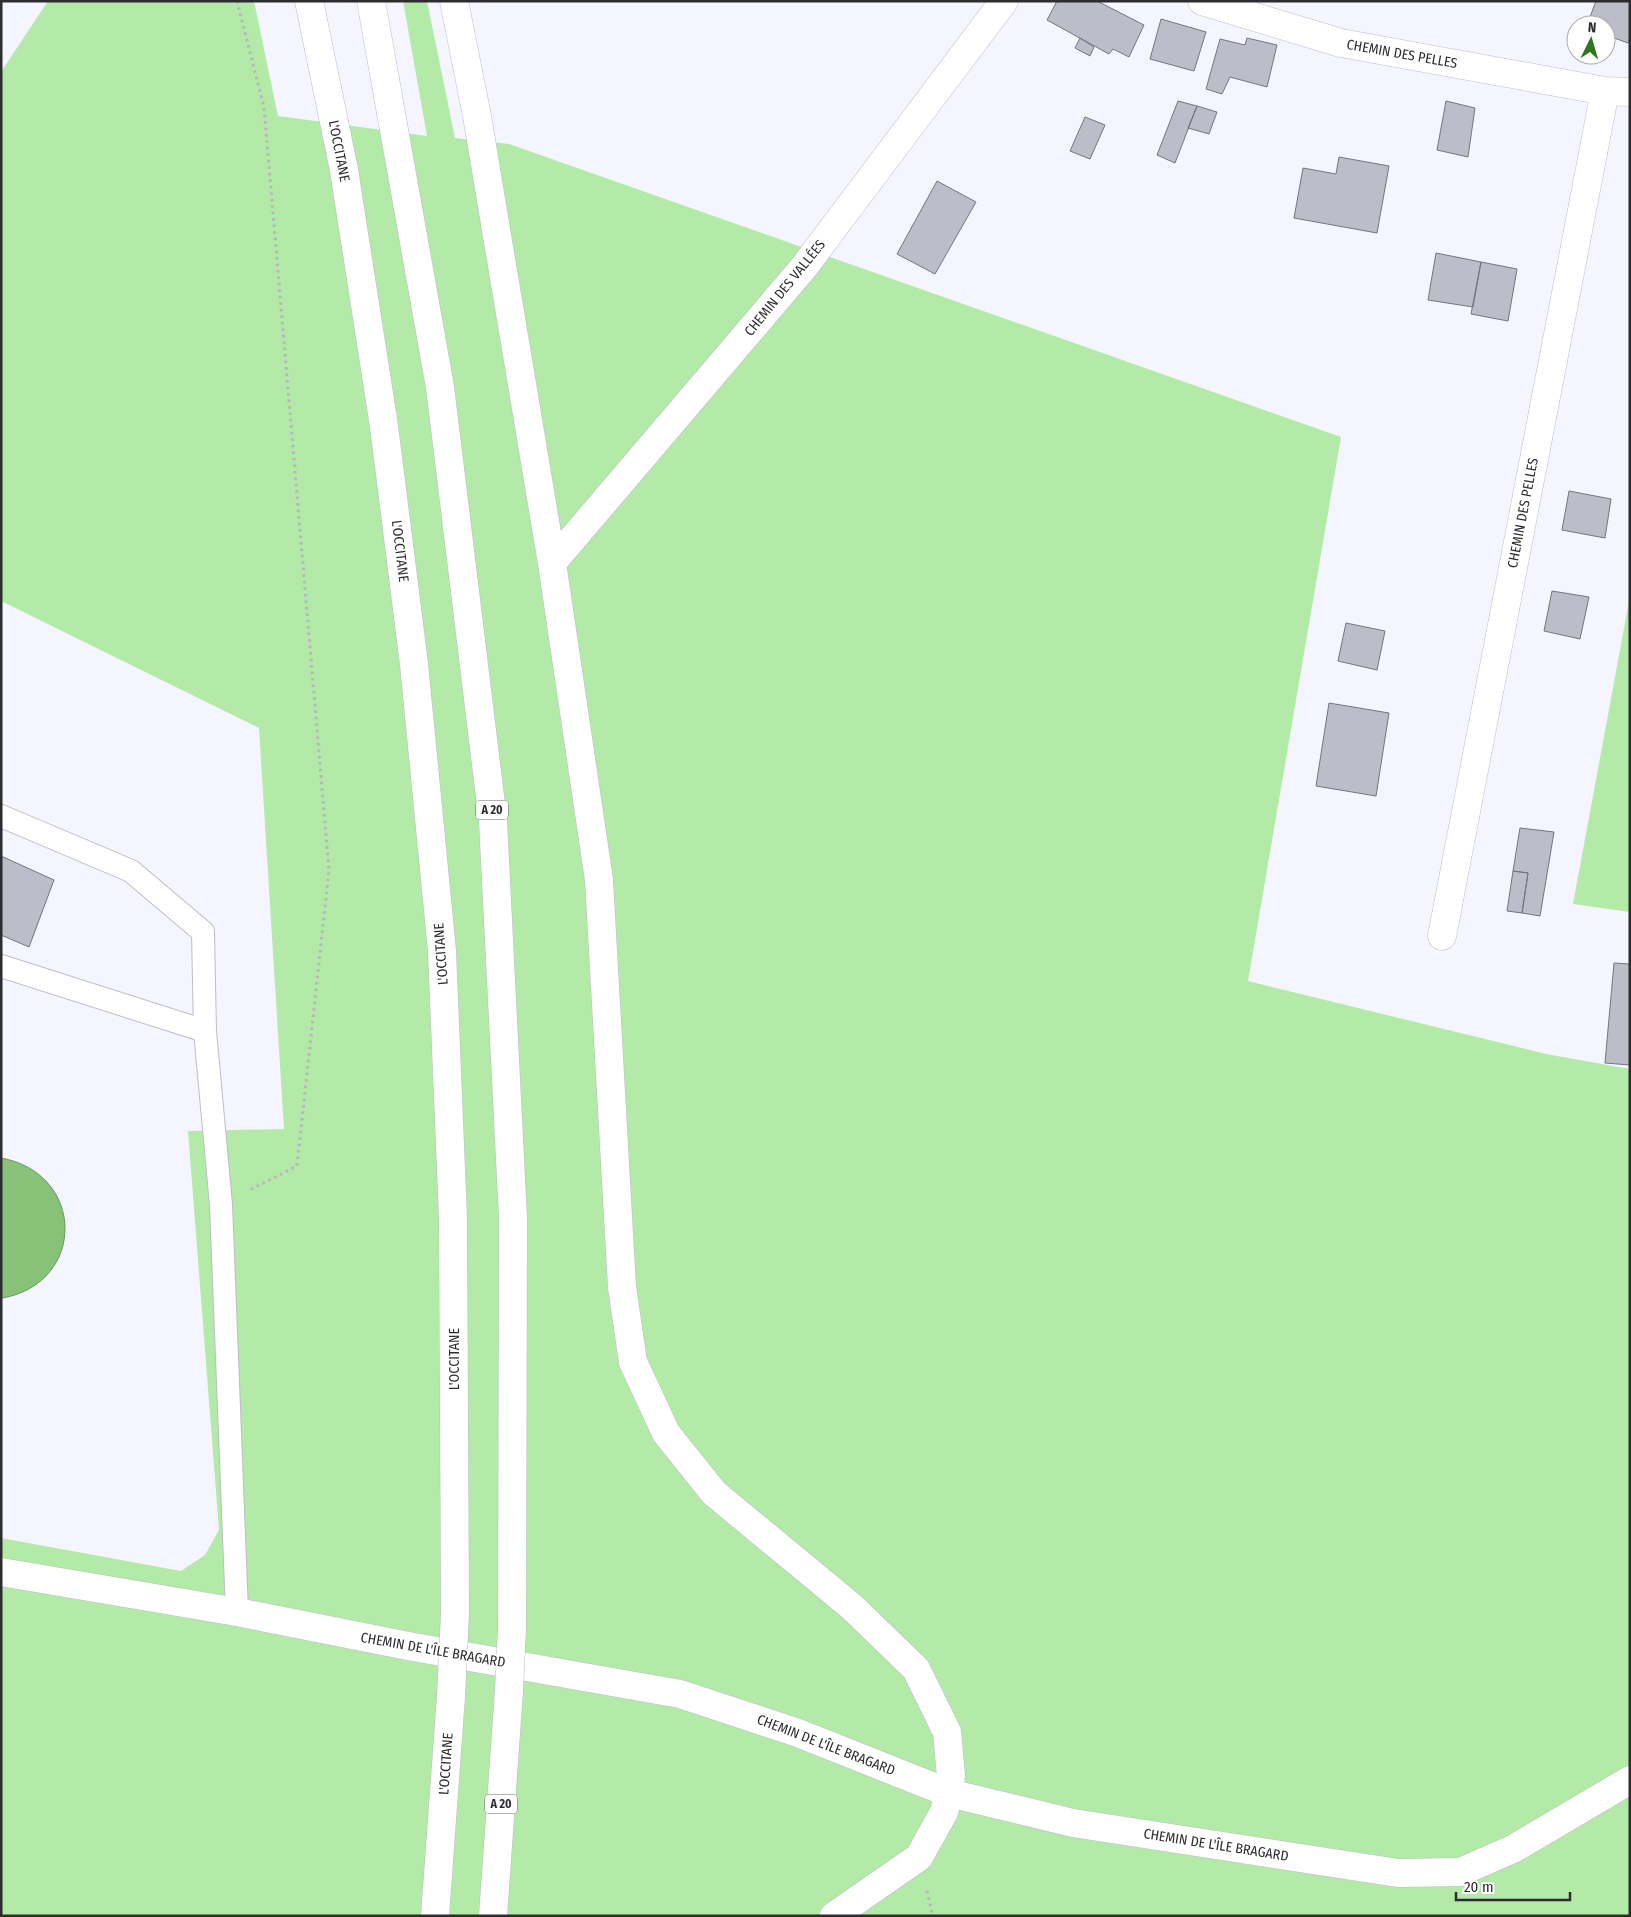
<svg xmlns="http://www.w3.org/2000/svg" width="1631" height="1917" viewBox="0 0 1631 1917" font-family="'Fira Sans Condensed',sans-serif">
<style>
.green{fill:#b4eaa7}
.water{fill:#87c278;stroke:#6c9563}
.building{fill:#bcbdc9;stroke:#73747f}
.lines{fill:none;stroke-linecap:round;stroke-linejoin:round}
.lane-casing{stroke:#bcbdca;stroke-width:24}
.street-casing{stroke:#bcbdca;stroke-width:29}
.highway-casing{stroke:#bcbdca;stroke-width:29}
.path{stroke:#b4b5be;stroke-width:3;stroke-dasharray:2.5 4;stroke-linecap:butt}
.lane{stroke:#fff;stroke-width:22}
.street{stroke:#fff;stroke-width:28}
.highway{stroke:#fff;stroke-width:28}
.highway-bridge-casing{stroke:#bcbdca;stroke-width:29;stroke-linecap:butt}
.highway-bridge{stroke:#fff;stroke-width:28}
.labels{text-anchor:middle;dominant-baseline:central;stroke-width:4.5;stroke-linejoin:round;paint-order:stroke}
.shield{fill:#fff;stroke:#6b6b6f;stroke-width:1}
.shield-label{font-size:12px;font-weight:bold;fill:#2c2c31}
.street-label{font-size:14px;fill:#2c2c31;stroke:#fff}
</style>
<rect width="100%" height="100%" fill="#f4f5ff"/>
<!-- green -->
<path class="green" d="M 48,1 L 254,1 L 278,116 L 427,136 L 403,1 L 427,1 L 455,138 L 509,144 L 1341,437 L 1248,981 L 1546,1054 L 1630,1069 L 1630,1916 L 1,1916 L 1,1538 L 181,1571 L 205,1555 L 219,1530 L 188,1131 L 284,1129 L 259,728 L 1,601 L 1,72 Z
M 1630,596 L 1630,912 L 1573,904 Z"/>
<!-- water -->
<path class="water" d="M 1,1158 C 85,1173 87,1282 3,1298 L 1,1298 Z"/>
<!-- building -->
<path class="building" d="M 1057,1 L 1097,1 L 1144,25 L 1129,57 L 1113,49 L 1109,54 L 1047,20 Z
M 1596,1 L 1630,1 L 1630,38 L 1628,43 L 1606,35 L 1606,25 L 1587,25 Z
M 1161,19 L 1206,32 L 1194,71 L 1150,59 Z
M 1080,38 L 1094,47 L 1090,56 L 1075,48 Z
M 1247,38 L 1277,45 L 1267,87 L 1230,77 L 1222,94 L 1206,89 L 1220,39 L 1245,45 Z
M 1178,101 L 1197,106 L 1175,163 L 1157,155 Z
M 1446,101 L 1475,108 L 1468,157 L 1437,150 Z
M 1197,106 L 1217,112 L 1209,134 L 1188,128 Z
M 1085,117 L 1105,125 L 1090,159 L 1070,151 Z
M 1339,157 L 1389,166 L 1377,233 L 1294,218 L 1303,168 L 1336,174 Z
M 937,181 L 976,202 L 935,274 L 897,254 Z
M 1436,253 L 1481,262 L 1473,307 L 1428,300 Z
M 1481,262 L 1517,269 L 1508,321 L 1471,314 Z
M 1569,491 L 1611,499 L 1605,538 L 1562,530 Z
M 1552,591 L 1589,597 L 1580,639 L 1544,631 Z
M 1346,623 L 1385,631 L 1377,670 L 1338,661 Z
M 1329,703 L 1389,713 L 1376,796 L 1316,786 Z
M 1520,828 L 1554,832 L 1540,916 L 1522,913 L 1528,873 L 1513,871 Z
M 1,856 L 54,880 L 29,947 L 1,935 Z
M 1513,871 L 1528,873 L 1522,913 L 1507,911 Z
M 1614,963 L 1630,964 L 1630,1065 L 1605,1063 Z"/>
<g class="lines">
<!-- lane casing -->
<g class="lane-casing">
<path id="lane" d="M 1,816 L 131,871 L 203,932 L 205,1031 L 221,1205 L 237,1612
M 1,966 L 205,1031"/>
</g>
<!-- street casing -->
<g class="street-casing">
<path id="street" d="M 454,1 L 477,116 L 552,563 L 599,880 L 622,1287 L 633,1362 L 666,1433 L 714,1493 L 852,1607 L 916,1669 L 947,1732 L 951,1776 L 949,1793 L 944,1812 L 919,1857 L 834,1916
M 1202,1 L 1341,43 L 1605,91 L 1630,92
M 552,563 L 804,267 L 1004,1
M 1442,936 L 1605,91
M 1,1572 L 237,1612 L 408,1646 L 680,1694 L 798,1733 L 949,1793 L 1073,1823 L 1398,1873 L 1460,1872 L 1513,1849 L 1630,1780"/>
</g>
<!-- highway casing -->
<g class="highway-casing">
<path id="highway" d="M 309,1 L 344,170 L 384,426 L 414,664 L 442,951 L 453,1218 L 455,1613
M 371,1 L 440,387 L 493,821 L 513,1218 L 512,1628
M 435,1916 L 451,1696
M 493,1916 L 509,1691"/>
</g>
<!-- path -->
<path class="path" d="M 237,1 L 264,107 L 329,870 L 297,1166 L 250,1190
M 927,1891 L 933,1916"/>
<!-- lane -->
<use href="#lane" class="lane"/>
<!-- street -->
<use href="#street" class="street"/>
<!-- highway -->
<use href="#highway" class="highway"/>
<!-- highway-bridge casing -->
<g class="highway-bridge-casing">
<path id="highway-bridge" d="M 509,1691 L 512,1628
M 451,1696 L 455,1613"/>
</g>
<!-- highway-bridge -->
<use href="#highway-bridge" class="highway-bridge"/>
</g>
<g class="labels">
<!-- shield labels -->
<g class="shield">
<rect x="476" y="800.5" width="32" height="19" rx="4"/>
<rect x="485" y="1794.5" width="32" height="19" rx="4"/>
</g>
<g class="shield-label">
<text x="492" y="810">A 20</text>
<text x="501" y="1804">A 20</text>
</g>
<!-- street labels -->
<g class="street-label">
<text transform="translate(1402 54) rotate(10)">CHEMIN DES PELLES</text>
<text transform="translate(339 151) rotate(79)">L'OCCITANE</text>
<text transform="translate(785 288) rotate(-51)">CHEMIN DES VALLÉES</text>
<text transform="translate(1523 513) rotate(-79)">CHEMIN DES PELLES</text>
<text transform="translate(400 551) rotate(83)">L'OCCITANE</text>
<text transform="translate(441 954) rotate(-94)">L'OCCITANE</text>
<text transform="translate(454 1359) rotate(-90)">L'OCCITANE</text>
<text transform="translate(433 1650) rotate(10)">CHEMIN DE L'ÎLE BRAGARD</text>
<text transform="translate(826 1745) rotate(21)">CHEMIN DE L'ÎLE BRAGARD</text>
<text transform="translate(446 1764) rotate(-86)">L'OCCITANE</text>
<text transform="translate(1216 1845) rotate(9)">CHEMIN DE L'ÎLE BRAGARD</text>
</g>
</g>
<!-- border -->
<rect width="1631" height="1917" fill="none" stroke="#2c2c31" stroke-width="5"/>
<!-- north arrow -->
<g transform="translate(1591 40) rotate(5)"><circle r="24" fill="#ffffff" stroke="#ababad"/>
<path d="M0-4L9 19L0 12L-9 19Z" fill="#2f7619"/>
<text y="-8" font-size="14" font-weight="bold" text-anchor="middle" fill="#2c2c31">N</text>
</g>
<!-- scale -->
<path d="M1456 1892v8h114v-8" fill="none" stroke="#2c2c31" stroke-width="2.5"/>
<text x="1464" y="1892" font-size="15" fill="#2c2c31" stroke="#ffffff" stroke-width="4" paint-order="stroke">20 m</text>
</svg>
